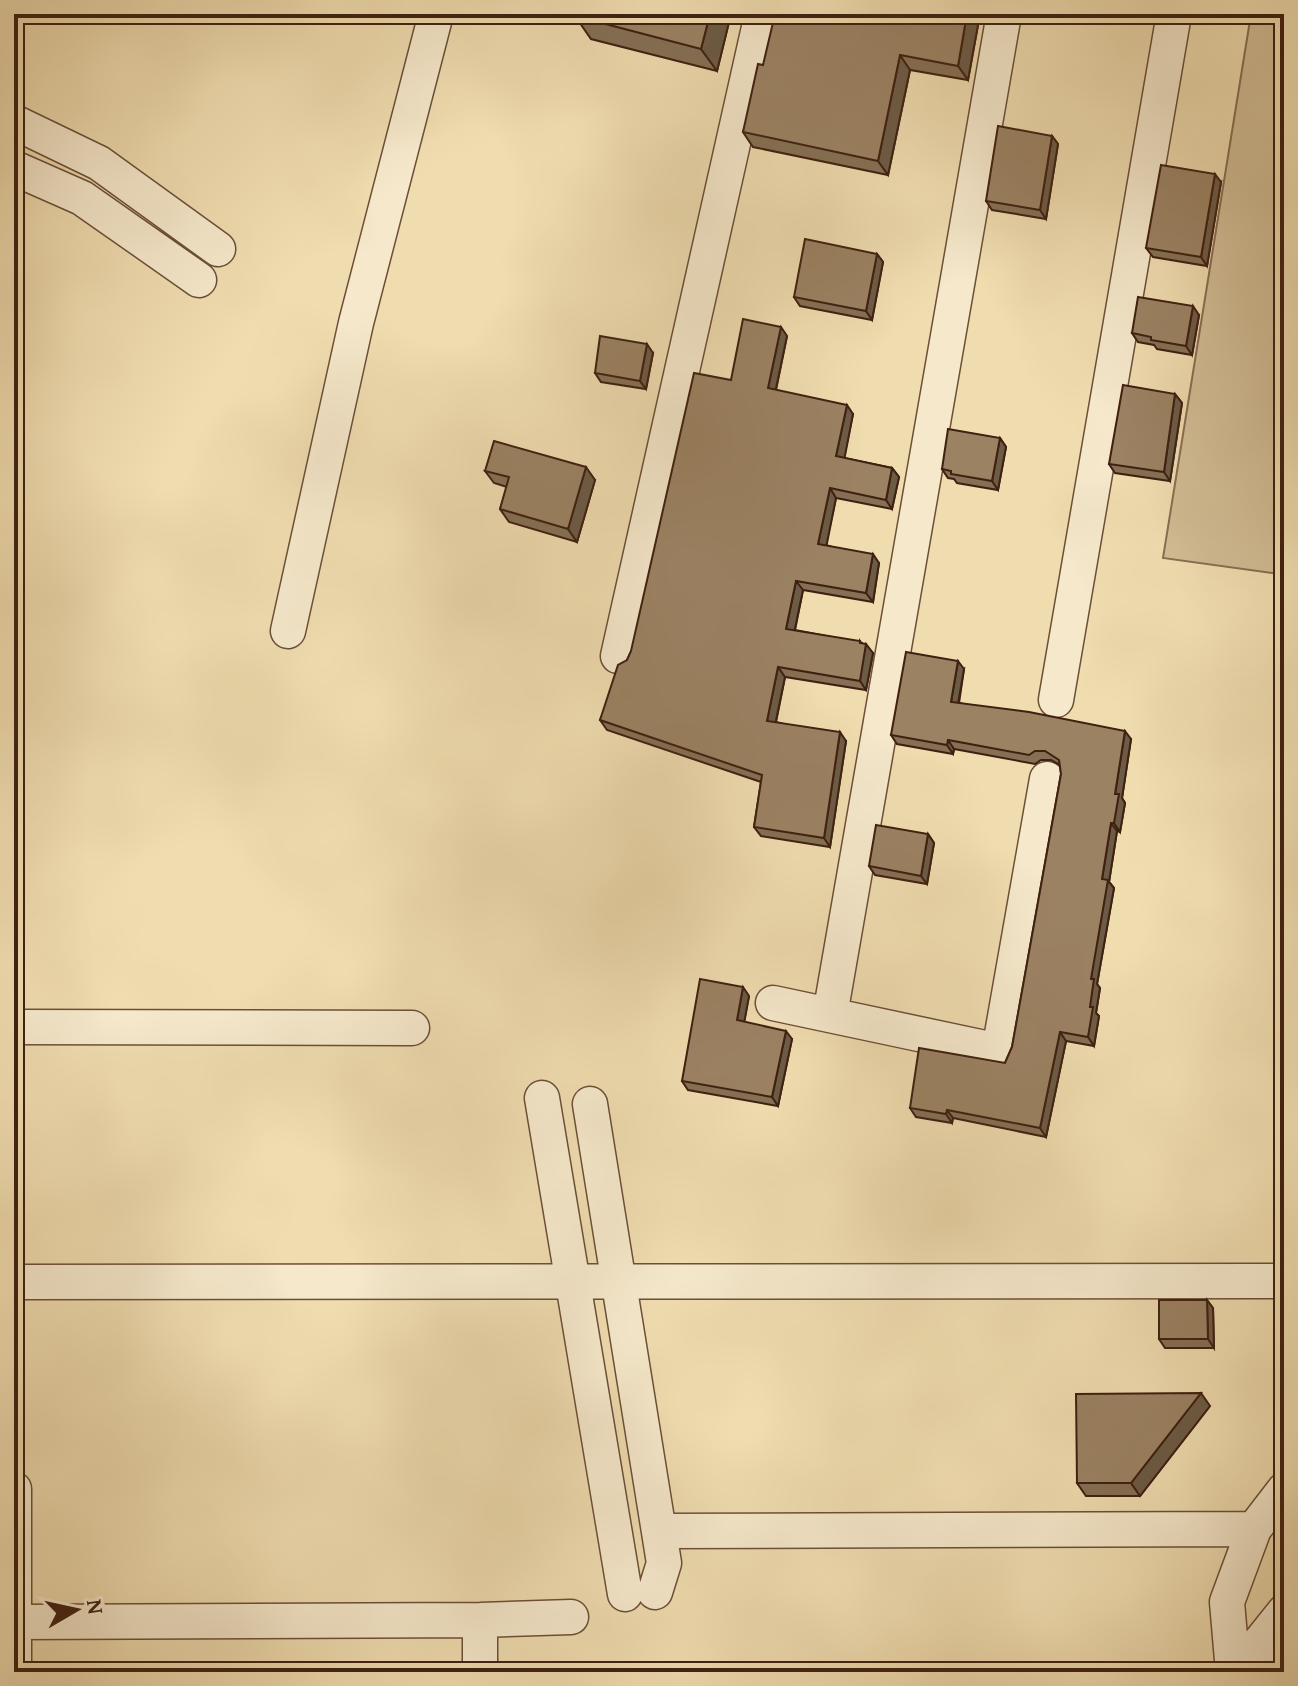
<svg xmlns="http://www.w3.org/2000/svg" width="1298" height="1686" viewBox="0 0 1298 1686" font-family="'Gentium Book Plus',serif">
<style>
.green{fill:#d1bc94;stroke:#886e52;stroke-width:2}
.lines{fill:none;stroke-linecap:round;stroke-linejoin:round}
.minor-casing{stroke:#6b4f38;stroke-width:37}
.minor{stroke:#f5e8cb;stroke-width:34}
.wall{fill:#857055;stroke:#3f2011;stroke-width:2}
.shaded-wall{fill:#6c5b45;stroke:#3f2011;stroke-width:2}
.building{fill:#9b8263;stroke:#3f2011;stroke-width:2}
</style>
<rect width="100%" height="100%" fill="#efdcaf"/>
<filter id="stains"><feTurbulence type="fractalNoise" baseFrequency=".0025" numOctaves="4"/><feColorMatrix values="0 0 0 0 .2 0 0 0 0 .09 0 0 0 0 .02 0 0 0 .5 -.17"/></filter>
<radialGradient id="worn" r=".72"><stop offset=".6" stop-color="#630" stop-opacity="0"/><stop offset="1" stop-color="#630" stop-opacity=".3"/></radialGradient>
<!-- green -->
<path class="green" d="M 1251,14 L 1284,14 L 1284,548 L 1279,574 L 1163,558 Z"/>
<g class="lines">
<!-- minor casing -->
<g class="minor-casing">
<path id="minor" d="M 14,122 L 99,163 L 218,249
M 14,168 L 82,198 L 199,280
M 288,631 L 356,323 L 436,14
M 618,656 L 762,14
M 1056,700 L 1174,14
M 773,1003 L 999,1051 L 1047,779
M 830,1015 L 1004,14
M 14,1027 L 412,1028
M 542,1098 L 625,1594
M 590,1104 L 664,1563 L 655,1592
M 14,1282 L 1284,1281
M 14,1489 L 14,1672
M 659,1531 L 1254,1529
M 480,1620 L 480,1672
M 14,1622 L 480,1620 L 571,1617
M 1259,1643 L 1284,1660
M 1233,1672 L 1227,1602 L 1254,1529 L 1284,1490
M 1236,1672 L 1284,1612"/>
</g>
<!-- minor -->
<use href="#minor" class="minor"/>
</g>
<!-- wall -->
<path class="wall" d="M 576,14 L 731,14 L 717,71 L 591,39 L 575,16 Z
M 980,14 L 968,80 L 910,70 L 888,175 L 753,147 L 743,132 L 763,65 Z
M 1052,136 L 1058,144 L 1046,219 L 992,210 L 986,201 Z
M 1221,182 L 1207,266 L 1153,257 L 1146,248 Z
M 877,254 L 883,262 L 872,320 L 800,306 L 794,297 Z
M 1199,315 L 1192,355 L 1157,349 L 1154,345 L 1138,342 L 1132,333 Z
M 787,336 L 776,390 L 853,414 L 844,458 L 892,468 L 899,477 L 892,509 L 836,498 L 826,545 L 879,563 L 873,602 L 803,590 L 795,630 L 862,643 L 873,653 L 866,690 L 785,677 L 776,722 L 846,741 L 830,847 L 761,836 L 754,827 L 761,782 L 607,730 L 600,720 L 627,660 Z
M 653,353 L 646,389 L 601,382 L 595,373 Z
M 1175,394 L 1182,403 L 1170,481 L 1115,473 L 1109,464 Z
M 1000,438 L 1006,447 L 998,490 L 957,483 L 954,479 L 948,478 L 942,469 Z
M 485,471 L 595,480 L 577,542 L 509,522 L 500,509 L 507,487 L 494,483 Z
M 964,669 L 959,703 L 1131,739 L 1122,798 L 1125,803 L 1120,832 L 1117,831 L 1109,882 L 1114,888 L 1097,984 L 1100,988 L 1096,1013 L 1099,1016 L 1094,1046 L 1066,1041 L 1046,1137 L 953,1118 L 952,1123 L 916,1117 L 910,1108 L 1005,1063 L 1012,1047 L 1061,774 L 1060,765 L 1051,760 L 1041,760 L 1035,764 L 954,749 L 953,754 L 897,744 L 891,735 Z
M 928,834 L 934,843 L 927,884 L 875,875 L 869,866 Z
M 749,996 L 744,1022 L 792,1039 L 778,1106 L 688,1090 L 682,1081 Z
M 1207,1300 L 1213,1308 L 1214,1348 L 1165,1348 L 1159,1339 Z
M 1210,1406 L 1140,1496 L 1086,1496 L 1077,1483 Z"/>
<!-- shaded-wall -->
<path class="shaded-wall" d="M 710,14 L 731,14 L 717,71 L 701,49 Z
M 967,14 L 980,14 L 968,80 L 958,66 Z
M 900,55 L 910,70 L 888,175 L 878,161 Z
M 1052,136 L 1058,144 L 1046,219 L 1040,210 Z
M 1215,174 L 1221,182 L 1207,266 L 1201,257 Z
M 877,254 L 883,262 L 872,320 L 866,311 Z
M 1193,306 L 1199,315 L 1192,355 L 1186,346 Z
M 781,327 L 787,336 L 774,398 L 768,388 Z
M 647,344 L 653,353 L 646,389 L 640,381 Z
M 1175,394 L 1182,403 L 1170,481 L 1164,472 Z
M 847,405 L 853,414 L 843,466 L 836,456 Z
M 1000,438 L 1006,447 L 998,490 L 992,481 Z
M 586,467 L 595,480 L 577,542 L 568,529 Z
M 892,468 L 899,477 L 892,509 L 886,500 Z
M 830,488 L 836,498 L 825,553 L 818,544 Z
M 873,554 L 879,563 L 873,602 L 866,593 Z
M 796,581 L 803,590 L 793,638 L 786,629 Z
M 860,641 L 865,648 L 866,644 L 873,653 L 866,690 L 860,681 Z
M 958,661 L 964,669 L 957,710 L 951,702 Z
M 778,667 L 785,677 L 774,730 L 767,721 Z
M 1125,731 L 1131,739 L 1122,798 L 1125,803 L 1120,832 L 1114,823 L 1115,794 Z
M 840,732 L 846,741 L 830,847 L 824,838 Z
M 948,740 L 954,749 L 953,754 L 947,745 Z
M 1111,823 L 1117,831 L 1109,882 L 1114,888 L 1097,984 L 1100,988 L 1096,1013 L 1099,1016 L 1094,1046 L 1088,1037 L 1091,979 L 1102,879 Z
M 928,834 L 934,843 L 927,884 L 921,876 Z
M 743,987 L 749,996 L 743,1029 L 737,1020 Z
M 786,1031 L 792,1039 L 778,1106 L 772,1097 Z
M 1060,1032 L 1066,1041 L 1046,1137 L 1040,1128 Z
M 947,1110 L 953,1118 L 952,1123 L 946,1114 Z
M 1207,1300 L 1213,1308 L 1214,1348 L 1208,1339 Z
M 1201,1393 L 1210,1406 L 1140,1496 L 1131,1483 Z"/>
<!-- building -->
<path class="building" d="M 576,14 L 710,14 L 701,49 L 575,16 Z
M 775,14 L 967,14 L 958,66 L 900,55 L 878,161 L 743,132 L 758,64 L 763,65 Z
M 998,126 L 1052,136 L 1040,210 L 986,201 Z
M 1161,165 L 1215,174 L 1201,257 L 1146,248 Z
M 805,239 L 877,254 L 866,311 L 794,297 Z
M 1138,297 L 1193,306 L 1186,346 L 1151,340 L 1151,337 L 1132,333 Z
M 743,319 L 781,327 L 768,388 L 847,405 L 836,456 L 892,468 L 886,500 L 830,488 L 818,544 L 873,554 L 866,593 L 796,581 L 786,629 L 860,641 L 860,643 L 866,644 L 860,681 L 778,667 L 767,721 L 840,732 L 824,838 L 754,827 L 762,775 L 600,720 L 618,665 L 627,660 L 631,651 L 694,373 L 731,380 Z
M 600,336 L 647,344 L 640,381 L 595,373 Z
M 1123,385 L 1175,394 L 1164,472 L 1109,464 Z
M 948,429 L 1000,438 L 992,481 L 951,474 L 951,471 L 942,469 Z
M 494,441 L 586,467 L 568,529 L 500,509 L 509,477 L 485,471 Z
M 906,652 L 958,661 L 951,702 L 1029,712 L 1125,731 L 1115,794 L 1119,794 L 1114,823 L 1111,823 L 1102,879 L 1108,880 L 1091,979 L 1094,979 L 1090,1007 L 1093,1007 L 1088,1037 L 1060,1032 L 1040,1128 L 947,1110 L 946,1114 L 910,1108 L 919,1048 L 1005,1063 L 1012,1047 L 1061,774 L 1059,760 L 1045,751 L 1035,751 L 1029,755 L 948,740 L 947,745 L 891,735 Z
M 876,825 L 928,834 L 921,876 L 869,866 Z
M 700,979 L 743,987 L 737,1020 L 786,1031 L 772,1097 L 682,1081 Z
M 1159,1300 L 1207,1300 L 1208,1339 L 1159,1339 Z
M 1201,1393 L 1131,1483 L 1077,1483 L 1076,1394 Z"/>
<!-- margin -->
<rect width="1298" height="1686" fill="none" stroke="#efdcaf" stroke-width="48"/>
<rect x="16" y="16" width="1266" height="1654" fill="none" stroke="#3f2011" stroke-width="4"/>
<rect x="24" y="24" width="1250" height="1638" fill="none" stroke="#3f2011" stroke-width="2"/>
<!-- north arrow -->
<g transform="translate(76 1610) rotate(81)" stroke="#f5e8cb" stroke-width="6" paint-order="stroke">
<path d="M0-6L14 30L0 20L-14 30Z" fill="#3f2011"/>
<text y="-12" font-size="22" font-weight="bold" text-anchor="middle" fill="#3f2011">N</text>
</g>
<rect width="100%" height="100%" filter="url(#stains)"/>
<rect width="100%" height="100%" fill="url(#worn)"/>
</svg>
